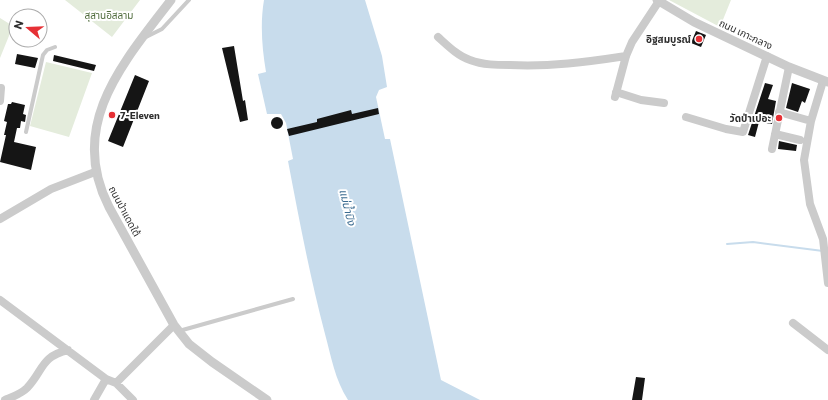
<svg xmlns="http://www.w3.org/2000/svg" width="828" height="400" viewBox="0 0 828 400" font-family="Commissioner,'Noto Sans Thai',sans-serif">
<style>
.green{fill:#e4ecdc}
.water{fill:#c8dcec}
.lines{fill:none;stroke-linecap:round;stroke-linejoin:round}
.stream{stroke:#c8dcec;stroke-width:2}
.building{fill:#151515}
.service{stroke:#cbcbcb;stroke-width:4}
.minor{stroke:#cbcbcb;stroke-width:8}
.tertiary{stroke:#cbcbcb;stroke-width:9}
.poi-dot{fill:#e63035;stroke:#fff;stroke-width:1.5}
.labels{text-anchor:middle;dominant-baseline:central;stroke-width:4;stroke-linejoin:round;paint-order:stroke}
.park-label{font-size:10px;fill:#4f6b3b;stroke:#fff}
.street-label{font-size:10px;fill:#2e2e2e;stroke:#fff}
.poi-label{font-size:10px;font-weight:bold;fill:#2e2e2e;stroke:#fff;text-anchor:end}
.water-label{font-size:11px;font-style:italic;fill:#3c6c91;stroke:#fff}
</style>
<rect width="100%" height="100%" fill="#fff"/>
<!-- green -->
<path class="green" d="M 65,0 L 140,0 L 112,37 Z
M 669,0 L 731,0 L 720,27 Z
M 0,18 L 13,26 L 0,58 Z
M 46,62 L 92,73 L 69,137 L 30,126 Z"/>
<!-- water -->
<path class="water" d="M 264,0 L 365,0 L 382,56 L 387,87 L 379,90 L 376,97 L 385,139 L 390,139 L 441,380 L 480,400 L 348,400 C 335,380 331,356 325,334 C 310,277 299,219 288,161 L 293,159 L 286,123 L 281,114 L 267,114 L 258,74 L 266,72 C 262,48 260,24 264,0 Z"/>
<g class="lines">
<!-- stream -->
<path class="stream" d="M 727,244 L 753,242 L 823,251"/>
</g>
<!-- building -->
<path class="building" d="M 696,31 L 706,35 L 701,47 L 691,43 Z
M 234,46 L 243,101 L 245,100 L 248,120 L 240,122 L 222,48 Z
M 17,54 L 38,58 L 35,68 L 15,64 Z
M 54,55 L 96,65 L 94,71 L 53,61 Z
M 135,75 L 149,81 L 123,147 L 108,141 Z
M 765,83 L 773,85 L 768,99 L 776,101 L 772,124 L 759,122 L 755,137 L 748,135 Z
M 792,83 L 810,89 L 805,103 L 802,101 L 798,112 L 786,108 Z
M 12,102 L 25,105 L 23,114 L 26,115 L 25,122 L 21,121 L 20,128 L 17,128 L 14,142 L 36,147 L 31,170 L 0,162 L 6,135 L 4,135 L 7,122 L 4,121 L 8,104 L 11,104 Z
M 378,108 L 379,114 L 289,136 L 287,129 L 317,122 L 317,119 L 351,110 L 352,114 Z
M271 123a6 6 0 1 1 12 0a6 6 0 1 1-12 0Z
M 779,141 L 797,145 L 796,151 L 778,149 Z
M 636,377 L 645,378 L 642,400 L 632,400 Z"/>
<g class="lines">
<!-- service -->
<path class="service" d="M 146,37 L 162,29 L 189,0
M 26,132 L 43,55 L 47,50 L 55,47
M 179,331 L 293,299"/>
<!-- minor -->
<path class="minor" d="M 438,37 C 448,46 458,56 470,60 C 483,65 497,65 510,65 C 549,67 587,62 626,56
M 823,81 L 811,121 L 804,160 L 810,204 L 823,239 L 828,283
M 616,92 L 641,100 L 664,103
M 615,97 L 626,56 L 632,42 L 659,1
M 0,101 L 1,88
M 779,112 L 811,121
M 686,117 L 726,129 L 743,132 L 767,56
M 775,134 L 800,140
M 772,149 L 789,67
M 0,219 L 51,189 L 95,172
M 0,300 L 106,379 L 116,383 L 133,400
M 793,323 L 828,350
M 116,383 L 174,325
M 5,400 C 12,397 21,394 27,388 C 44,370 40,357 68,350
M 94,400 L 106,379"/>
<!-- tertiary -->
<path class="tertiary" d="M 171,0 C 123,63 67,125 109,207 L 174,325 L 189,344 L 212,362 L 267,400
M 657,0 L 694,22 L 789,67 L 828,82"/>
</g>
<!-- markers -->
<g class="poi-dot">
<circle cx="699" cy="39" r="4"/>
<circle cx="112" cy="115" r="4"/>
<circle cx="779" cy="118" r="4"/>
</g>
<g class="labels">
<!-- park labels -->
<g class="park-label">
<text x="109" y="15">สุสานอิสลาม</text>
</g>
<!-- street labels -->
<g class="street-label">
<text transform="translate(746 34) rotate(25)">ถนน เกาะกลาง</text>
<text transform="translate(125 211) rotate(62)">ถนนป่าแดดใต้</text>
</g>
<!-- poi labels -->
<g class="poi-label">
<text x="691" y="39">อิฐสมบูรณ์</text>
<text x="120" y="115" text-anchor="start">7-Eleven</text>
<text x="771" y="118">วัดป่าเปอะ</text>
</g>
<!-- water labels -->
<g class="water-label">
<text transform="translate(348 207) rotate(76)">แม่น้ำปิง</text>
</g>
</g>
<!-- north arrow -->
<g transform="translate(28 28) rotate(289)"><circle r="19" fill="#ffffff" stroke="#ababab"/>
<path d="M0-3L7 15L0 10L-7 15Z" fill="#e63035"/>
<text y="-6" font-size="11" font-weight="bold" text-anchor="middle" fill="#2e2e2e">N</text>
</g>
</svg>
